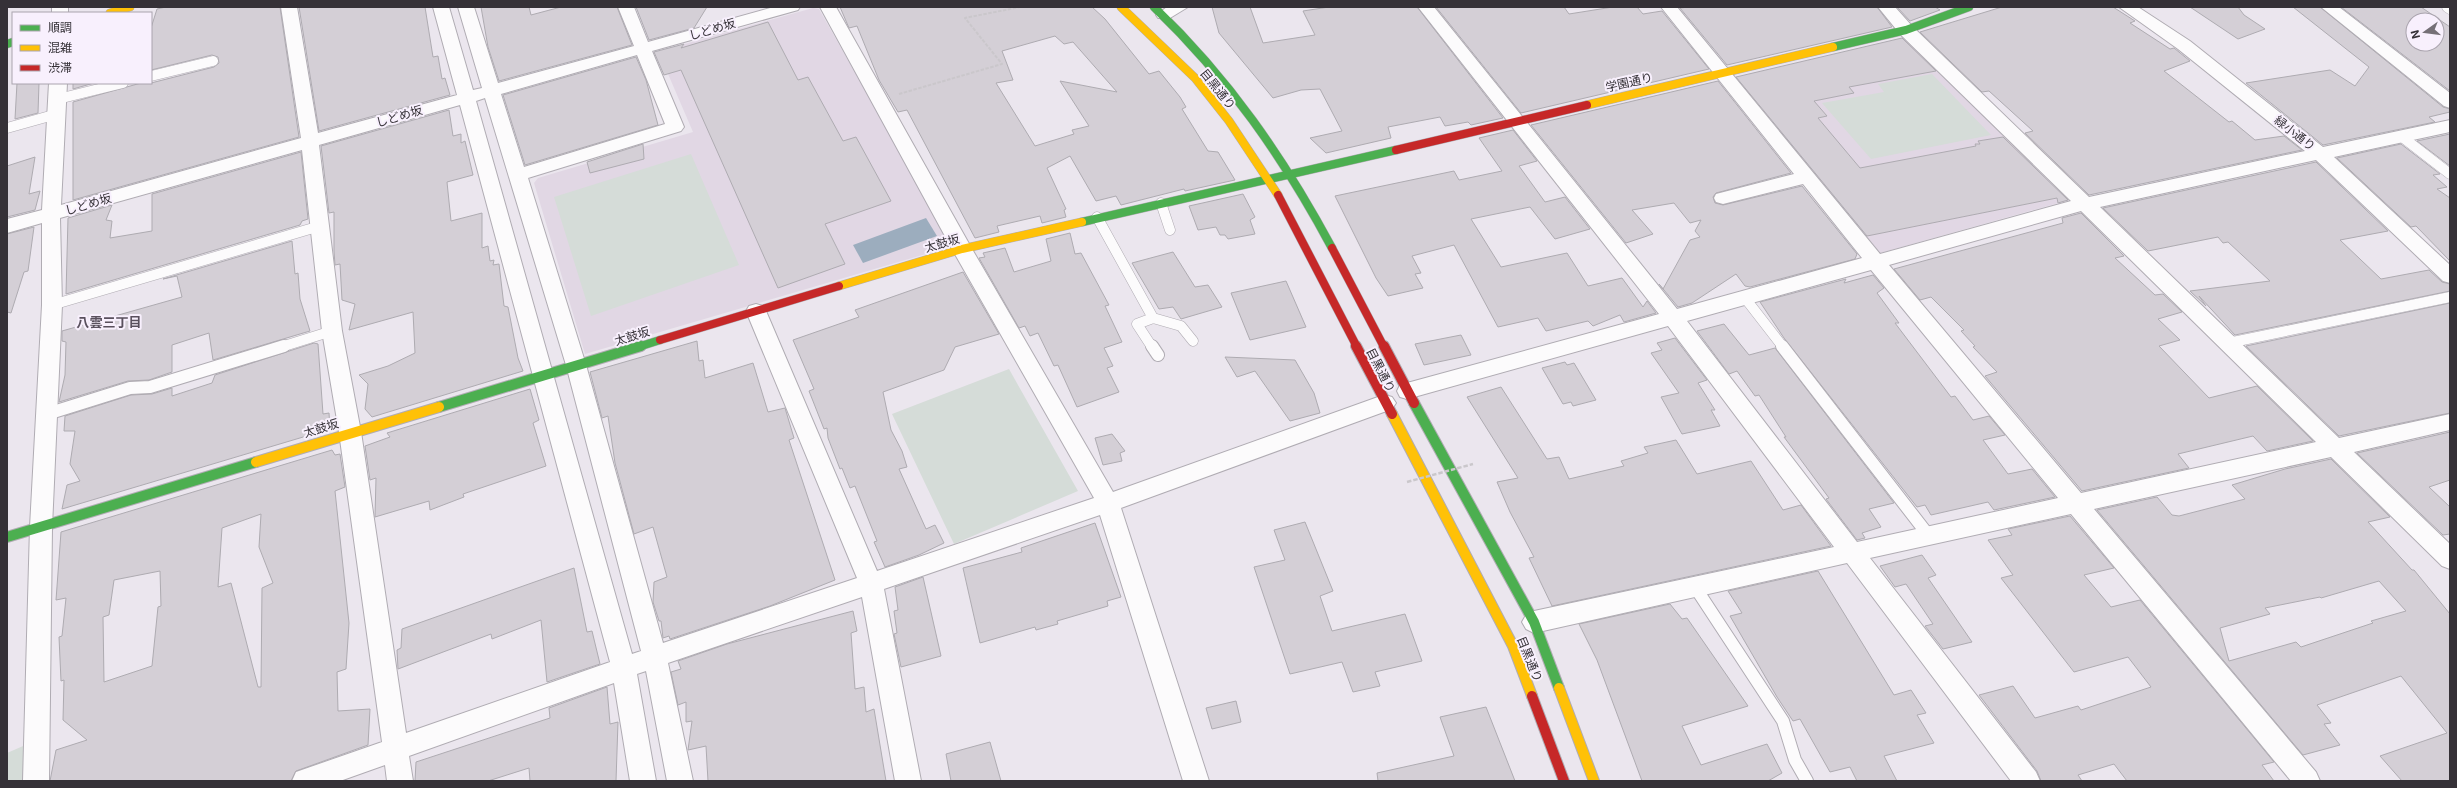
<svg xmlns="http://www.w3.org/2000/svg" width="2457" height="788" viewBox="0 0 2457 788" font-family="Inter,'Noto Sans JP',sans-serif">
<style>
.education{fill:#e1d7e4}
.green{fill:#d5dcd8}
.water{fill:#9cadbe}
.building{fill:#d4cfd6;stroke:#aeabb1;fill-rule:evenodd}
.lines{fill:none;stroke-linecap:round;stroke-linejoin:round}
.lane-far1-casing{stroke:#b0acb3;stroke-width:11}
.lane-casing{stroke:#b0acb3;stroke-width:14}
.street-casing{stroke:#b0acb3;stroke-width:2}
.fast-far1-casing{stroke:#b0acb3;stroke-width:9}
.fast-casing{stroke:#b0acb3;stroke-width:12}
.slow-far1-casing{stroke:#b0acb3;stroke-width:9}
.slow-casing{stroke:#b0acb3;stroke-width:12}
.jam-far1-casing{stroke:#b0acb3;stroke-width:9}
.jam-casing{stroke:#b0acb3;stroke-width:12}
.path{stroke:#cac7cb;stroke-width:2;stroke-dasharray:3.5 1.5;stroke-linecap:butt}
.lane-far1{stroke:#fcfbfc;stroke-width:10}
.lane{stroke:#fcfbfc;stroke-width:12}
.street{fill:#fcfbfc;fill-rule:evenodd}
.fast-far1{stroke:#4caf50;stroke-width:8}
.fast{stroke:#4caf50;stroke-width:10}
.slow-far1{stroke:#ffc107;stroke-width:8}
.slow{stroke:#ffc107;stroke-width:10}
.jam-far1{stroke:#c62828;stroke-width:8}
.jam{stroke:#c62828;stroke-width:10}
.path-bridge{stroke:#cac7cb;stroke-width:2.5;stroke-dasharray:4.5 2;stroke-linecap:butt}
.labels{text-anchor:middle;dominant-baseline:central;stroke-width:4;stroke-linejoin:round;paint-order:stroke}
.street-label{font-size:12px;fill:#353137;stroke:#f8f0fd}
.neighbourhood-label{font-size:13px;font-weight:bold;fill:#59505d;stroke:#f8f0fd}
</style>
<rect width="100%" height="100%" fill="#ebe6ee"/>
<!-- education -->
<path class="education" d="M 813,8 L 819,9 L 953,246 L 585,354 L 534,183 L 538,178 L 693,132 L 659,53 L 663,50 Z
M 1906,40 L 2069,200 L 1880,253 L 1737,79 Z"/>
<!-- green -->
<path class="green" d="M 1932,74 L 1991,135 L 1871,159 L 1822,103 L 1884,92 L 1878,84 Z
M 691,154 L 739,265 L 591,316 L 554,197 Z
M 1009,369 L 1078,491 L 954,544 L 892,414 Z
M 37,740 L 35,781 L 7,781 L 7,753 Z"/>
<!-- water -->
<path class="water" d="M 926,218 L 937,236 L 863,263 L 853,245 Z"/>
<!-- building -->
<path class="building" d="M 166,7 L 280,7 L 299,137 L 73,200 L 73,102 L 141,83 L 151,83 L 214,67 L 219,63 L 218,57 L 212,55 L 151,70 L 151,28 L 157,9 Z
M 299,7 L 425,7 L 433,57 L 438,56 L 442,79 L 445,78 L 450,95 L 319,131 Z
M 481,7 L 529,7 L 531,15 L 561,7 L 617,7 L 632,45 L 499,81 L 488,47 Z
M 636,7 L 707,7 L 694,28 L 649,40 Z
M 840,7 L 1092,7 L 1105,19 L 1149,74 L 1159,71 L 1180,97 L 1186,107 L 1182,109 L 1208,151 L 1218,152 L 1235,180 L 1185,191 L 1184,189 L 1121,205 L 1116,196 L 1096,201 L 1070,156 L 1047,168 L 1066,209 L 1064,210 L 1066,217 L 1042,223 L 1040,216 L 997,226 L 999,232 L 975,238 L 907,110 L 898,112 L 879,80 L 857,26 L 849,28 ZM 1055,36 L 1064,44 L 1073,42 L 1117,92 L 1060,81 L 1089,126 L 1072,130 L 1074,134 L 1035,146 L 996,83 L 1013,80 L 1002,51 Z
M 1212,7 L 1250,7 L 1263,43 L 1315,35 L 1303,11 L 1329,7 L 1417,7 L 1503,118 L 1471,125 L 1468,122 L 1445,126 L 1440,117 L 1388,127 L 1391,138 L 1326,153 L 1310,138 L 1342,131 L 1320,89 L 1301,90 L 1273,98 L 1219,33 Z
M 1436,7 L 1564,7 L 1569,14 L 1613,7 L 1637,7 L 1643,14 L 1662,11 L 1709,69 L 1521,113 Z
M 1689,7 L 1877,7 L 1892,27 L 1727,65 L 1680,8 Z
M 1897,7 L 1935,7 L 1940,10 L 1910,21 Z
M 2002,7 L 2113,7 L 2135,21 L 2130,23 L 2170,49 L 2174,48 L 2190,61 L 2164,71 L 2229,122 L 2232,121 L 2255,140 L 2284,136 L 2302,150 L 2089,195 L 2025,133 L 2033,131 L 1989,91 L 1982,92 L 1920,32 Z
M 2190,7 L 2238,7 L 2244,15 L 2265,29 L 2238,39 Z
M 2293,7 L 2320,7 L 2443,107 L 2450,109 L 2450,112 L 2429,117 L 2435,122 L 2323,145 L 2246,83 L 2330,70 L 2355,86 L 2369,67 Z
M 2341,7 L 2421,7 L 2450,27 L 2450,91 ZM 2413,20 L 2437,20 L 2437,44 L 2413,44 Z
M 768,22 L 798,80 L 808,77 L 843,141 L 856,137 L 891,201 L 825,224 L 845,264 L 778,288 L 681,70 L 664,75 L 654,52 L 684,44 L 681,48 Z
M 1902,38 L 1936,71 L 1849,87 L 1854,93 L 1814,101 L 1827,116 L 1818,118 L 1860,168 L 1976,146 L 1975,144 L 1980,144 L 1978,141 L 2003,137 L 2068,200 L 2058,203 L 2057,198 L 1867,236 L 1736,77 Z
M 636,57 L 646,80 L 658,125 L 525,165 L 503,95 Z
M 1718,81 L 1791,173 L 1716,193 L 1713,197 L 1715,203 L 1723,205 L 1802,186 L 1857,254 L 1855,259 L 1750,287 L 1745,286 L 1736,274 L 1692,303 L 1678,307 L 1659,284 L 1663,289 L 1690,240 L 1700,237 L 1695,231 L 1701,220 L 1690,223 L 1674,203 L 1632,210 L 1653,234 L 1626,243 L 1531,125 Z
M 17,83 L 39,83 L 38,113 L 15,119 Z
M 73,83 L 94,83 L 73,89 Z
M 449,110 L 453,136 L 461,134 L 461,143 L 465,141 L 473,175 L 447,182 L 451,221 L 482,213 L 482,248 L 488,246 L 490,261 L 494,260 L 493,265 L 499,264 L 504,306 L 508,307 L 518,358 L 523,371 L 372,417 L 365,409 L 368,384 L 359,375 L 388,366 L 415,353 L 413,312 L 349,330 L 355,304 L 342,300 L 340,264 L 335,265 L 334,251 L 334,212 L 329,213 L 321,146 Z
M 1513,130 L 1537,161 L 1519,166 L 1545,202 L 1565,197 L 1590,229 L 1555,239 L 1530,207 L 1471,219 L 1501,267 L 1567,253 L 1588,286 L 1622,278 L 1643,307 L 1647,301 L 1656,313 L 1624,322 L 1620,315 L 1593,326 L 1588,321 L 1546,331 L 1538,318 L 1498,327 L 1454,245 L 1412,256 L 1421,273 L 1415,274 L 1423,288 L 1388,296 L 1376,278 L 1335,196 L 1454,171 L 1459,180 L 1502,171 L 1479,138 Z
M 2450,134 L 2450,166 L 2417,141 Z
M 643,144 L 644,159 L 590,173 L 587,162 Z
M 2401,144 L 2440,174 L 2433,175 L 2447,187 L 2437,189 L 2450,198 L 2450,261 L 2416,226 L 2411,227 L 2337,158 Z
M 301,152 L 308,219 L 302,221 L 300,225 L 66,294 L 68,218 L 112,205 L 106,220 L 112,221 L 110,238 L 152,231 L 152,194 Z
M 35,157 L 29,194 L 40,191 L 35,210 L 7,217 L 7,166 Z
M 2316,162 L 2388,231 L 2340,240 L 2381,279 L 2429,270 L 2442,282 L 2450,284 L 2450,291 L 2235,335 L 2199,296 L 2206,306 L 2190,291 L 2270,281 L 2228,242 L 2223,243 L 2218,237 L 2148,251 L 2103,208 Z
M 1243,194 L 1255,217 L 1250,220 L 1255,234 L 1228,239 L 1225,235 L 1220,235 L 1216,227 L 1198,230 L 1189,206 Z
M 2081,213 L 2124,256 L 2115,258 L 2155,295 L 2163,294 L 2182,312 L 2158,319 L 2180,340 L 2159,346 L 2209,398 L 2257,386 L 2313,441 L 2267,451 L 2253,436 L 2178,454 L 2189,468 L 2082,491 L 1985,376 L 1997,372 L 1973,347 L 1975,346 L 1961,331 L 1964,330 L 1931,297 L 1920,300 L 1894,269 L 2063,223 L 2062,218 Z
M 34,227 L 28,271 L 24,272 L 11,313 L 7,312 L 7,234 Z
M 1070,233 L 1075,254 L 1081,253 L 1109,305 L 1105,306 L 1122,342 L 1104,348 L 1113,366 L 1107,368 L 1119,392 L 1077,407 L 1058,365 L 1054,366 L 1038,333 L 1030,336 L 1025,326 L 1019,328 L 979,258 L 985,257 L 983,253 L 1005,248 L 1014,272 L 1051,261 L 1046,239 Z
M 292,241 L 295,274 L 298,273 L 300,299 L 310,331 L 213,360 L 209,333 L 172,345 L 172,372 L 149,380 L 128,381 L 59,402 L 65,375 L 66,342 L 62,341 L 62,331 L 182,297 L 177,276 L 163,279 Z
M 1173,252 L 1195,287 L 1208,285 L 1222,307 L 1181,319 L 1173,307 L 1159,309 L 1132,263 Z
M 963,272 L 999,334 L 955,347 L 944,370 L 883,392 L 891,430 L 902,451 L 907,467 L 899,469 L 926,529 L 935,525 L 944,543 L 919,555 L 885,567 L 874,542 L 877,541 L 855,486 L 850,488 L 842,468 L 840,469 L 828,438 L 827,428 L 824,429 L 809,391 L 814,389 L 793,340 L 859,317 L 855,310 Z
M 1873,275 L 1884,288 L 1877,293 L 1899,323 L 1895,323 L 1951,397 L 1955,396 L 1973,420 L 1989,416 L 2005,435 L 1983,440 L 2008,474 L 2032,469 L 2055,497 L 1994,510 L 1988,502 L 1931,515 L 1925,505 L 1917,507 L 1784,338 L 1760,302 L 1846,279 L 1844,283 Z
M 1286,281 L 1306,327 L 1250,340 L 1231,293 Z
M 2450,303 L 2450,413 L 2339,436 L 2246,346 Z
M 1724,324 L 1749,355 L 1775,348 L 1894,503 L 1869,509 L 1881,527 L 1862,533 L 1865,538 L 1857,540 L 1826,499 L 1829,498 L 1784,437 L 1786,437 L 1759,395 L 1755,396 L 1737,371 L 1729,374 L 1697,331 Z
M 1461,335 L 1471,355 L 1424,365 L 1415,344 Z
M 1675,338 L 1707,380 L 1698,383 L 1715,410 L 1711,410 L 1720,426 L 1682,434 L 1661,397 L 1679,393 L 1651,353 L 1662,350 L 1657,343 Z
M 697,341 L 699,361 L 703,360 L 705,378 L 753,363 L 768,412 L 785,408 L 794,438 L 789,440 L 835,580 L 770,606 L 670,639 L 669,636 L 663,638 L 661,621 L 659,621 L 653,602 L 654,582 L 667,577 L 653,527 L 634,534 L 615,463 L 608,416 L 602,418 L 590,372 Z
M 314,343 L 318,344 L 323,414 L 329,413 L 330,429 L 62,509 L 67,485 L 80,481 L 70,464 L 75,431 L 64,431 L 65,416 L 131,395 L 152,394 L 172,388 L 172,396 L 212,383 L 215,375 Z
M 1225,357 L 1295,360 L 1314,393 L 1320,413 L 1290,421 L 1255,371 L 1237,377 Z
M 1565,362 L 1567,365 L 1574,363 L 1596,400 L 1573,406 L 1571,402 L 1563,404 L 1542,368 Z
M 1501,387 L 1547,459 L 1559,457 L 1569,479 L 1624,466 L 1621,461 L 1648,453 L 1644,447 L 1676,440 L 1697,474 L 1751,461 L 1783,510 L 1801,505 L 1831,546 L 1552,606 L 1529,558 L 1534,557 L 1510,512 L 1497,482 L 1518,478 L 1467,397 Z
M 530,389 L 539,420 L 533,423 L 546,466 L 463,494 L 464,497 L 430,510 L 429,501 L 375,517 L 376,478 L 370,480 L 365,446 L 390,437 L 387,433 Z
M 2450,432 L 2450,480 L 2429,487 L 2450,507 L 2450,534 L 2443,535 L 2357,453 Z
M 1112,434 L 1125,451 L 1120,453 L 1122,461 L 1103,465 L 1095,438 Z
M 332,450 L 335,455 L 340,454 L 345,487 L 335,491 L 349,623 L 346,669 L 337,672 L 338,711 L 370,709 L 368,745 L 296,771 L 291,781 L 50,781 L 56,750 L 87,740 L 63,720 L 64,680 L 61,681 L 59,637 L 62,636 L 66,598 L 56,600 L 61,532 ZM 261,514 L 259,547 L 273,583 L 262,588 L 261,687 L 258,687 L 231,583 L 218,587 L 222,528 ZM 160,571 L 161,606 L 158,607 L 152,666 L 104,682 L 103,617 L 109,615 L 114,580 Z
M 2331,459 L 2390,517 L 2368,522 L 2412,570 L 2414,570 L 2450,614 L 2450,781 L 2402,781 L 2380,756 L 2447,733 L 2401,676 L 2317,705 L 2331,723 L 2324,724 L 2340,745 L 2303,755 L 2097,510 L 2157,497 L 2172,515 L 2179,516 L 2245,499 L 2232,485 L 2285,469 ZM 2379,581 L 2406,611 L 2371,621 L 2373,623 L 2301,647 L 2296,642 L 2229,661 L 2220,628 L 2270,614 L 2265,608 L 2320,597 L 2321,598 Z
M 2070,516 L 2114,568 L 2084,575 L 2111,607 L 2140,600 L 2274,762 L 2262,765 L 2274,781 L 2127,781 L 2114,764 L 2078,775 L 2082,781 L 2041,781 L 2037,771 L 1979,695 L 2013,686 L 2035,718 L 2078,706 L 2081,710 L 2151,687 L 2128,657 L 2074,672 L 2001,578 L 2013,575 L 1988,540 L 2012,535 L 2008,529 Z
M 1305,522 L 1333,591 L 1320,596 L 1332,631 L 1405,614 L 1422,661 L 1375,672 L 1380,686 L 1353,692 L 1342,662 L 1290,674 L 1254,567 L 1285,560 L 1274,530 Z
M 1095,523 L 1121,597 L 1107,601 L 1108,606 L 1057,621 L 1058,624 L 1036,630 L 1035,627 L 980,643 L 963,568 L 1022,552 L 1021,548 Z
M 1922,555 L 1936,575 L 1928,578 L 1972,642 L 1943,649 L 1925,626 L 1933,624 L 1906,584 L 1895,587 L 1880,566 Z
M 574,568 L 587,632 L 592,631 L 600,664 L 547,682 L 541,620 L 492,639 L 491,634 L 398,669 L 397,650 L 401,648 L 402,629 Z
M 1818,571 L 1894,695 L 1911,690 L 1926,713 L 1917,715 L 1934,743 L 1884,756 L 1897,781 L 1857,781 L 1850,767 L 1830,772 L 1800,719 L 1793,721 L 1777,697 L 1730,616 L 1742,613 L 1728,591 Z
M 923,577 L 941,656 L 901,667 L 894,634 L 897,633 L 894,611 L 898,610 L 895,587 Z
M 1670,604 L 1682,619 L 1687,618 L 1748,706 L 1682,726 L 1701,765 L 1767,744 L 1782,773 L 1768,781 L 1642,781 L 1597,660 L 1579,624 Z
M 853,611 L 857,631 L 851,633 L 855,689 L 864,687 L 866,712 L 874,709 L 886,781 L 708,781 L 706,746 L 688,750 L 692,721 L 686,722 L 686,702 L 678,705 L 671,672 L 681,669 L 678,661 L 727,644 Z
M 607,687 L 610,724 L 618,722 L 616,781 L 530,781 L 529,768 L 488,781 L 415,781 L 416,762 L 550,718 L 549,708 Z
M 1236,701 L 1241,722 L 1212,729 L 1206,708 Z
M 1486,707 L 1515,781 L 1378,781 L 1377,773 L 1454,756 L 1440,717 Z
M 990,742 L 1001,781 L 951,781 L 946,754 Z"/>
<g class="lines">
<!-- lane-far1 casing -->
<g class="lane-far1-casing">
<path id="lane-far1" d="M 2447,7 L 2450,9
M 151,76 L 213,61
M 58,99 L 123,83
M 7,128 L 57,114
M 2401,136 L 2450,174
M 1161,203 L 1170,230
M 1097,217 L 1153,318 L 1181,326 L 1193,341
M 1745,298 L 1783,347
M 52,305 L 320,226
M 2228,343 L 2450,297
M 281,347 L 332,331
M 1152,347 L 1137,324 L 1153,318"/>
</g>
<!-- lane casing -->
<g class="lane-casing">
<path id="lane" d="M 1152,346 L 1158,355
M 1782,346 L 1929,536
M 47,414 L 130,388 L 150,387 L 284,346
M 1695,587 L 1783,721 L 1795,760 L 1807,781"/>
</g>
<!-- street casing -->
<g class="street-casing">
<path id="street" d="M 52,7 L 68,7 L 68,13 L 52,13 Z
M 281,7 L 297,7 L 318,133 L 457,95 L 433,7 L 449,7 L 473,90 L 482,88 L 458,7 L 474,7 L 498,83 L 634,46 L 618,7 L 634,7 L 648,42 L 774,7 L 800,7 L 798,10 L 652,51 L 684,127 L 681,131 L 528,178 L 586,365 L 663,643 L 857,578 L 746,311 L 749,306 L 756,304 L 763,306 L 766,311 L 877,571 L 1094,498 L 952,249 L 820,7 L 836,7 L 972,249 L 1113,492 L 1378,397 L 1385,395 L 1392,397 L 1396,403 L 1392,409 L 1121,508 L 1209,781 L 1183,781 L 1100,515 L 884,589 L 921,781 L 895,781 L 862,597 L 668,663 L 693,781 L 667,781 L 646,671 L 637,674 L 656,781 L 630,781 L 614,683 L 409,756 L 413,781 L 387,781 L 385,765 L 340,781 L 292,781 L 296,772 L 382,742 L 339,432 L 322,331 L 302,150 L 60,218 L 62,305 L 52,527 L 49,781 L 23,781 L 30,527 L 42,305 L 42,223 L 7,233 L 7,219 L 42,210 L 49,83 L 67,83 L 61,205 L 301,138 ZM 637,55 L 665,124 L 524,167 L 501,94 ZM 485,98 L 566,365 L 641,651 L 632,654 L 476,101 ZM 460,105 L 610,662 L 406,733 L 361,432 L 342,331 L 319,145 Z
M 1167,7 L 1188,7 L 1170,18 L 1158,18 L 1156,15 Z
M 1418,7 L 1434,7 L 1677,309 L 1862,258 L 1803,184 L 1723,204 L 1716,202 L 1714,198 L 1716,194 L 1794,174 L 1661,7 L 1677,7 L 1880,254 L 2071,201 L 1900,34 L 1878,7 L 1895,7 L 1912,26 L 2089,197 L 2305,151 L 2178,49 L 2119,7 L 2138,7 L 2190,41 L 2323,147 L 2450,120 L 2450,132 L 2334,157 L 2450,265 L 2450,283 L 2443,281 L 2316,160 L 2100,207 L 2339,438 L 2450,414 L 2450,430 L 2354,452 L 2450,544 L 2450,569 L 2442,566 L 2331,457 L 2094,509 L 2316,772 L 2320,781 L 2291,781 L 2071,514 L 1870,558 L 2036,772 L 2040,781 L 2011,781 L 1847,563 L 1534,633 L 1526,629 L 1522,622 L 1526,615 L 1534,611 L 1834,547 L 1668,326 L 1407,399 L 1400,397 L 1397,391 L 1400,385 L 1407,383 L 1659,314 ZM 2081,211 L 2316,442 L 2081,493 L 1889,265 ZM 1871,270 L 1876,276 L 2058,498 L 1857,542 L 1687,321 Z
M 2321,7 L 2339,7 L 2450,93 L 2450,108 L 2444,106 Z"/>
</g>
<!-- fast-far1 casing -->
<g class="fast-far1-casing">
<path id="fast-far1" d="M 1154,7 C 1229,79 1283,157 1332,248
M 7,44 L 13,42
M 1833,47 L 1906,30 L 1969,7
M 1082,222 L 1396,150
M 638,347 L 660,340"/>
</g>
<!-- fast casing -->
<g class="fast-casing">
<path id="fast" d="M 1414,403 L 1534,622 L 1559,688
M 439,407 L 641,346
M 7,537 L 256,462"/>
</g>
<!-- slow-far1 casing -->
<g class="slow-far1-casing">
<path id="slow-far1" d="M 1121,7 L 1195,78 L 1229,121 L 1278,195
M 110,13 L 130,7
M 1587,105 L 1833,47
M 839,286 L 962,249 L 1082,222"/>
</g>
<!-- slow casing -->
<g class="slow-casing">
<path id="slow" d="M 1392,414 L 1513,646 L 1532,696
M 256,462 L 439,407
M 1559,688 L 1594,781"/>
</g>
<!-- jam-far1 casing -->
<g class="jam-far1-casing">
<path id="jam-far1" d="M 1396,150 L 1587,105
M 1278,195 L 1357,347
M 1332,248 L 1384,347
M 660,340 L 839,286"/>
</g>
<!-- jam casing -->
<g class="jam-casing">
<path id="jam" d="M 1356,346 L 1392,414
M 1384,346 L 1414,403
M 1532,696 L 1564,781"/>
</g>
<!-- path -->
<path class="path" d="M 899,94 L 1002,64 L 965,18 L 1020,7"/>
<!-- lane-far1 -->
<use href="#lane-far1" class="lane-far1"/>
<!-- lane -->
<use href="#lane" class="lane"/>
<!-- street -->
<use href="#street" class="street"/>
<!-- fast-far1 -->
<use href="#fast-far1" class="fast-far1"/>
<!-- fast -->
<use href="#fast" class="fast"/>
<!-- slow-far1 -->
<use href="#slow-far1" class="slow-far1"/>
<!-- slow -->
<use href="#slow" class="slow"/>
<!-- jam-far1 -->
<use href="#jam-far1" class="jam-far1"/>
<!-- jam -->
<use href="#jam" class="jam"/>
<!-- path-bridge -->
<path class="path-bridge" d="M 1407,482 L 1473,464"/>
</g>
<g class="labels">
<!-- street labels -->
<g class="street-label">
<text transform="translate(712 29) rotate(-16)">しどめ坂</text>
<text transform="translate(1629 82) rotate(-13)">学園通り</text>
<text transform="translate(1218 89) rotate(51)">目黒通り</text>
<text transform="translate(399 116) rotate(-16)">しどめ坂</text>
<text transform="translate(2295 133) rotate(38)">緑小通り</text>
<text transform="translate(88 204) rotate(-16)">しどめ坂</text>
<text transform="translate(942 243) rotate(-16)">太鼓坂</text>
<text transform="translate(632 336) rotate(-17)">太鼓坂</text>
<text transform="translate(1381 370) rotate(63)">目黒通り</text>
<text transform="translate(321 428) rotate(-17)">太鼓坂</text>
<text transform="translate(1530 659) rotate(68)">目黒通り</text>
</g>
<!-- neighbourhood labels -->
<g class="neighbourhood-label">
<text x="109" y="322">八雲三丁目</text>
</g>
</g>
<!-- border -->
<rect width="2457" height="788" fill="none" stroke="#353137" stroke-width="16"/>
<!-- legend -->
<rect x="12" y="12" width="140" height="72" fill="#f8f0fd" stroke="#aaa4ae"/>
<rect x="20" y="25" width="20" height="6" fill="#4caf50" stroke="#aaa4ae"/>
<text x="48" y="32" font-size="12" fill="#353137">順調</text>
<rect x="20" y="45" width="20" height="6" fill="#ffc107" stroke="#aaa4ae"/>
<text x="48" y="52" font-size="12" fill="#353137">混雑</text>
<rect x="20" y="65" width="20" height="6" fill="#c62828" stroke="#aaa4ae"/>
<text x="48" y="72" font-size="12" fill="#353137">渋滞</text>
<!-- north arrow -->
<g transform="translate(2425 32) rotate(256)"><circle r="19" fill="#f8f0fd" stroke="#aaa4ae"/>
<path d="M0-3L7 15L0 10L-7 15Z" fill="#757077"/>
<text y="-6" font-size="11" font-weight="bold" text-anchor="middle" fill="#353137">N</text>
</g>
</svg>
